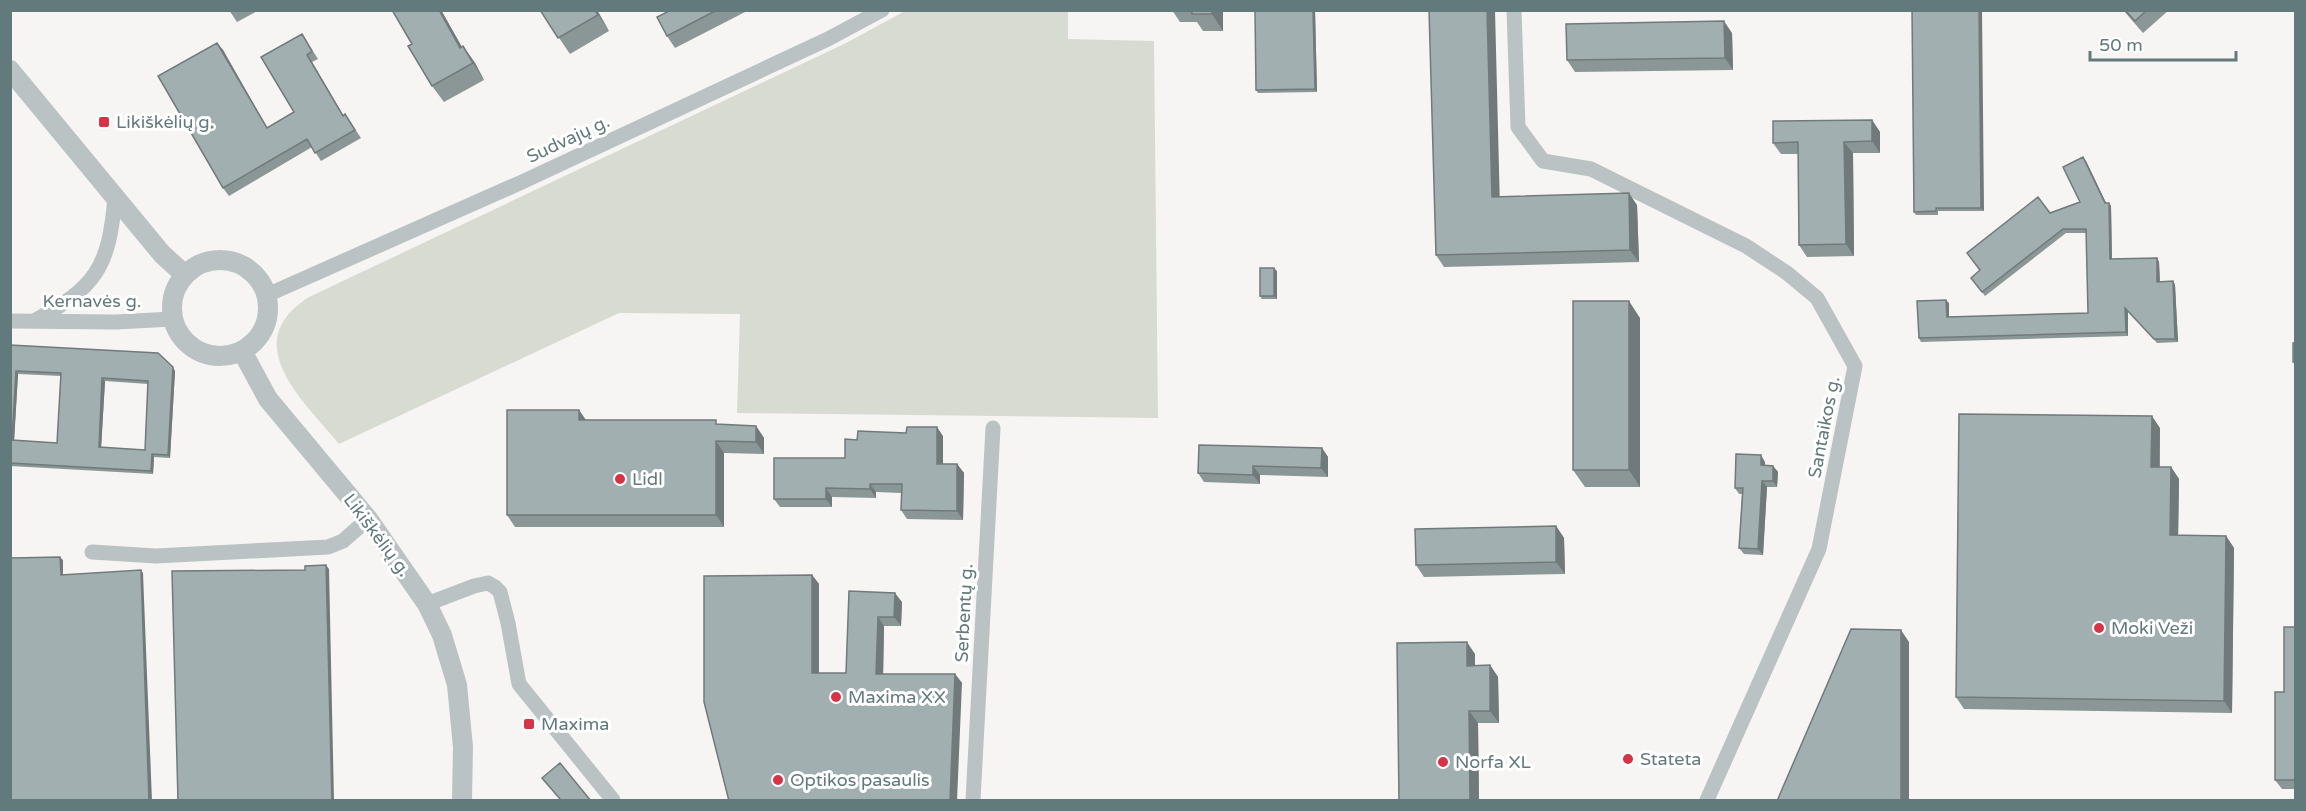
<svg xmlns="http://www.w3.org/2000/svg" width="2306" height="811" viewBox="0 0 2306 811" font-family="'Varela Round',sans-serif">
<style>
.green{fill:#d8dbd2}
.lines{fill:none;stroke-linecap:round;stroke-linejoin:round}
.minor{stroke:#bbc2c3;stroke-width:15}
.tertiary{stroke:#bbc2c3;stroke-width:20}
.wall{fill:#8b9697;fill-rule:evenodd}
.shaded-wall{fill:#717a7b}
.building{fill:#a2afb0;stroke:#717a7b;stroke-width:1.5;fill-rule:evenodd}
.poi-dot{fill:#d63347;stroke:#fff;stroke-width:2}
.labels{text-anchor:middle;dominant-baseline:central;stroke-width:6;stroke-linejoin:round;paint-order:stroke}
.poi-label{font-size:18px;fill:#637a7c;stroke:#fff;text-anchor:start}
.street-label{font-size:18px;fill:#637a7c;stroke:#fff}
</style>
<rect width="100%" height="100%" fill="#f6f5f3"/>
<!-- green -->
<path class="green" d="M 907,10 L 1068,11 L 1068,39 L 1154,41 L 1158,418 L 737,413 L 740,314 L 619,313 L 339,444 C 303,400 237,343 309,297 L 846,43 Z"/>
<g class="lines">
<!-- minor -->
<path class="minor" d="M 1514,10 L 1518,127 L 1543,161 L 1591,169 L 1746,246 L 1787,273 L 1817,298 L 1855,366 L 1819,549 L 1707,800
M 267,295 L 522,182 L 828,39 L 882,10
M 10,321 L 116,322 L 173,319
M 34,321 C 96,287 109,268 115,197
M 92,552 L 156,556 L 328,547 L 343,541 L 368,519
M 427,604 L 474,586 L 488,583 L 495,587 L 500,592 L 508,623 L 519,684 L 613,800
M 973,800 L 993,428"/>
<!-- tertiary -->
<path class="tertiary" d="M 10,70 L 162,254 L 185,275
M172 308a48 48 0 1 1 96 0a48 48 0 1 1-96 0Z
M 242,351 L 268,399 L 368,519 L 427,604 L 442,635 L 457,685 L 463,747 L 462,800"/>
</g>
<!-- wall -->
<path class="wall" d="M 229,10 L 259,10 L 237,22 Z
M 392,10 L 441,10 L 462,47 L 463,46 L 475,63 L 484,80 L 444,102 L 432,86 L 412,44 Z
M 540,10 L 597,10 L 609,31 L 570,54 Z
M 671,10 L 749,10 L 675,48 L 667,36 Z
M 1172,10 L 1223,10 L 1223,31 L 1203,31 L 1197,22 L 1180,22 Z
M 1315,10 L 1317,92 L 1258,93 L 1256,90 Z
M 1912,10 L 1984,211 L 1938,211 L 1938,215 L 1916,215 L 1914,212 Z
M 2123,10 L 2169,10 L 2143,33 Z
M 1732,33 L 1733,70 L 1575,72 L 1567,60 Z
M 302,34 L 318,59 L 312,62 L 343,115 L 345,114 L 361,138 L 321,161 L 312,147 L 229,196 L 223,188 L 217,43 L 223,50 L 267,128 L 294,112 Z
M 1872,120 L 1880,132 L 1880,153 L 1853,153 L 1854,256 L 1807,257 L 1799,245 L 1798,154 L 1781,154 L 1773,143 Z
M 2086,161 L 2106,203 L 2111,206 L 2112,259 L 2157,258 L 2159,262 L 2160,282 L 2173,281 L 2175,285 L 2178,342 L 2157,343 L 2128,311 L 2128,336 L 1921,342 L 1919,338 L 1949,303 L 1949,317 L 2088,313 L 2086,233 L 2066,233 L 1985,296 L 1971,278 L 2050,213 L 2080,202 Z
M 1500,197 L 1637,205 L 1639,262 L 1444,267 L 1436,255 Z
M 1277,271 L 1277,299 L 1262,299 L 1260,296 Z
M 1640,318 L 1640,487 L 1585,487 L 1573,470 Z
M 10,345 L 175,371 L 170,458 L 154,457 L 153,474 L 10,466 ZM 18,374 L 61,376 L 57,443 L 14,440 ZM 105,381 L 148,384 L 145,450 L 101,447 Z
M 579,410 L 586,420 L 756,426 L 764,438 L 764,454 L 724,453 L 724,527 L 515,527 L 507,515 Z
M 2160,428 L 2160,467 L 2171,467 L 2179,479 L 2178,535 L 2226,536 L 2234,548 L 2232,713 L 1964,709 L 1956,697 Z
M 943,436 L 943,464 L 957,464 L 964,473 L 963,520 L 907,519 L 901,510 L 901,493 L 876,492 L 876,498 L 832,497 L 832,507 L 780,507 L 774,499 L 845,458 Z
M 1322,448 L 1328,457 L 1328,477 L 1260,475 L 1260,484 L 1204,482 L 1198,473 Z
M 1765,462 L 1765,466 L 1773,466 L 1778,472 L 1777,487 L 1767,487 L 1763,555 L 1744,554 L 1739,548 L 1742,494 L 1739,494 L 1735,488 Z
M 1556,526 L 1564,538 L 1565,574 L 1424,577 L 1416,565 Z
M 812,575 L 819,584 L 819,673 L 846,673 L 849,591 L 902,602 L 901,626 L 884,626 L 883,674 L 955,674 L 962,683 L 729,801 Z
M 2295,627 L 2295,789 L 2282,789 L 2275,780 L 2284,692 Z
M 1475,654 L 1475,665 L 1490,665 L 1498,677 L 1499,723 L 1478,723 L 1479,801 L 1399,801 Z"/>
<!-- shaded-wall -->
<path class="shaded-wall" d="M 439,10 L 441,10 L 472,65 L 460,48 Z
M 595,10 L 597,10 L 609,31 Z
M 1212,10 L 1223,10 L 1223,31 L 1212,14 Z
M 1313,10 L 1315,10 L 1317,92 L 1315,89 Z
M 1487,10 L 1495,10 L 1500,209 L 1492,197 Z
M 1979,10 L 1982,10 L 1984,211 L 1981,208 Z
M 1724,21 L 1732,33 L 1733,70 L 1725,58 Z
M 217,43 L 223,50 L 272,136 L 267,128 Z
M 463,46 L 475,63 L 484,80 L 473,63 Z
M 307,55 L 312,62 L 348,124 L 343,116 Z
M 1872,120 L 1880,132 L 1880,153 L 1872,141 Z
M 1844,142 L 1853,153 L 1854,256 L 1846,244 Z
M 2083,157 L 2086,161 L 2108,207 L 2105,203 Z
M 1629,193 L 1637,205 L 1639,262 L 1630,250 Z
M 2109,203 L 2111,206 L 2112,262 L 2110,259 Z
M 2157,258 L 2159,262 L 2160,286 L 2157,282 Z
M 1274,268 L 1277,271 L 1277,299 L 1274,296 Z
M 2173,281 L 2175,285 L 2178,342 L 2175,339 Z
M 1946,300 L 1949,303 L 1949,321 L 1947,317 Z
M 1629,301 L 1640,318 L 1640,487 L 1629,470 Z
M 2125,308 L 2128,311 L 2128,336 L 2126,332 Z
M 173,367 L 175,371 L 170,458 L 168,455 Z
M 16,371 L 18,374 L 14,443 L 12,440 Z
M 102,378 L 105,381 L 101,450 L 99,447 Z
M 579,410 L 587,422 L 579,420 Z
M 2152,416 L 2160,428 L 2159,478 L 2151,467 Z
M 756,426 L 764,438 L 764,454 L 756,442 Z
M 937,427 L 943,436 L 943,473 L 937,464 Z
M 716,441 L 724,453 L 724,527 L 716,515 Z
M 1322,448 L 1328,457 L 1328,477 L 1321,468 Z
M 152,454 L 154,457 L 153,474 L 151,471 Z
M 1761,455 L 1765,462 L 1765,472 L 1761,465 Z
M 957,464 L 964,473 L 963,520 L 957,511 Z
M 1253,466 L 1260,475 L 1260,484 L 1253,475 Z
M 1773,466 L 1778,472 L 1777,487 L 1773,481 Z
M 2171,467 L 2179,479 L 2178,547 L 2170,535 Z
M 1762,481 L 1767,487 L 1763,555 L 1758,549 Z
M 870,484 L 876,492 L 876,498 L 870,489 Z
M 826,488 L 832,497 L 832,507 L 826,499 Z
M 1556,526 L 1564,538 L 1565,574 L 1556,562 Z
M 2226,536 L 2234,548 L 2232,713 L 2224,701 Z
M 60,557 L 63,560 L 63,578 L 61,575 Z
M 326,565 L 329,569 L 334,801 L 332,801 Z
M 141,570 L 143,573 L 152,801 L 149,801 Z
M 812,575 L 819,584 L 819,683 L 812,673 Z
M 895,593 L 902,602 L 901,626 L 894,617 Z
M 878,617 L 884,626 L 883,683 L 876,674 Z
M 1901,630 L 1909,642 L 1909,801 L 1901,801 Z
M 1467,642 L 1475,654 L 1475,677 L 1467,666 Z
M 1490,665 L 1498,677 L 1499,723 L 1490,711 Z
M 955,674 L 962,683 L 957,801 L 950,801 Z
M 1469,711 L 1478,723 L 1479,801 L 1470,801 Z"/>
<!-- building -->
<path class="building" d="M 392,10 L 439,10 L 460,48 L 463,46 L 473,63 L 432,86 L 408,46 L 412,44 Z
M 540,10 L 595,10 L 598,15 L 558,38 Z
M 671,10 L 717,10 L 667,36 L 657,17 Z
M 1192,10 L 1212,10 L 1212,14 L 1192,14 Z
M 1255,10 L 1313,10 L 1315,89 L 1256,90 Z
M 1429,10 L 1487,10 L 1492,197 L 1629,193 L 1630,250 L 1436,255 Z
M 1912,10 L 1979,10 L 1981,208 L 1936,208 L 1936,211 L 1914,212 Z
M 2125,10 L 2147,10 L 2135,21 Z
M 1724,21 L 1725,58 L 1567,60 L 1566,24 Z
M 302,34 L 312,51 L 307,55 L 343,116 L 345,114 L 355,130 L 315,153 L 307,139 L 223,188 L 158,76 L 217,43 L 267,128 L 294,112 L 261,57 Z
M 1872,120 L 1872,141 L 1844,142 L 1846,244 L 1799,245 L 1798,142 L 1773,143 L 1773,121 Z
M 2083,157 L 2105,203 L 2109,203 L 2110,259 L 2157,258 L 2157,282 L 2173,281 L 2175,339 L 2154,339 L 2125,308 L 2126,332 L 1919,338 L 1917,301 L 1946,300 L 1947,317 L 2088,313 L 2086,229 L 2063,229 L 1982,292 L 1971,278 L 1980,270 L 1967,253 L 2038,197 L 2050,213 L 2080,202 L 2063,167 Z
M 1260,268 L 1274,268 L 1274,296 L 1260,296 Z
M 1573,301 L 1629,301 L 1629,470 L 1573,470 Z
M 2293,343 L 2295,343 L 2295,362 L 2293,362 Z
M 10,345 L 158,353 L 173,367 L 168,455 L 152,454 L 151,471 L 10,463 ZM 16,371 L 61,373 L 57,443 L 12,440 ZM 102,378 L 148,381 L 145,450 L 99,447 Z
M 507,410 L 579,410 L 579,420 L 716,420 L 716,424 L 756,426 L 756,442 L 716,441 L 716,515 L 507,515 Z
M 1959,414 L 2152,416 L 2151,467 L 2171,467 L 2170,535 L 2226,536 L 2224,701 L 1956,697 Z
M 907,427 L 937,427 L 937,464 L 957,464 L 957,511 L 901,510 L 902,484 L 870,484 L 870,489 L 826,488 L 826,499 L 774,499 L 774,458 L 845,458 L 845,439 L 857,440 L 858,431 L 906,433 Z
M 1199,445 L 1322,448 L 1321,468 L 1253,466 L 1253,475 L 1198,473 Z
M 1736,454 L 1761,455 L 1761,465 L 1773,466 L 1773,481 L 1762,481 L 1758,549 L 1739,548 L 1743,488 L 1735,488 Z
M 1556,526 L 1556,562 L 1416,565 L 1415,529 Z
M 10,555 L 11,555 L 11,558 L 60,557 L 61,575 L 141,570 L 149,801 L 10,801 Z
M 326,565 L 332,801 L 178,801 L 172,571 L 305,570 L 305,566 Z
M 812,575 L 812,673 L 846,673 L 849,591 L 895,593 L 894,617 L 878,617 L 876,674 L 955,674 L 950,801 L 729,801 L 704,702 L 704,576 Z
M 2284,627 L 2295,627 L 2295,780 L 2275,780 L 2275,692 L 2284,692 Z
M 1851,629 L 1901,630 L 1901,801 L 1777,801 Z
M 1467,642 L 1467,666 L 1490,665 L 1490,711 L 1469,711 L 1470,801 L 1399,801 L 1397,643 Z
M 560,763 L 591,801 L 558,801 L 560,799 L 542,778 Z"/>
<!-- markers -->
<g class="poi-dot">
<rect x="98" y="116" width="12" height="12" rx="3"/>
<circle cx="620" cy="479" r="6"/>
<circle cx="2099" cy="628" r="6"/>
<circle cx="836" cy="697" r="6"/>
<rect x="523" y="718" width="12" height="12" rx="3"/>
<circle cx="1628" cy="759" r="6"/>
<circle cx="1443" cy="762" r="6"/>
<circle cx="778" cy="780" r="6"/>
</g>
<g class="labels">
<!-- poi labels -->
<g class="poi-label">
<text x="116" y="122">Likiškėlių g.</text>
<text x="632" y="479">Lidl</text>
<text x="2111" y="628">Moki Veži</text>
<text x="848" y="697">Maxima XX</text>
<text x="541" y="724">Maxima</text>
<text x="1640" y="759">Stateta</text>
<text x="1455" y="762">Norfa XL</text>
<text x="790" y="780">Optikos pasaulis</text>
</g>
<!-- street labels -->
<g class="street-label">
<text transform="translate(568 139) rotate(-25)">Sudvajų g.</text>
<text x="92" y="301">Kernavės g.</text>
<text transform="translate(1824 427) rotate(-79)">Santaikos g.</text>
<text transform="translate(377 535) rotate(53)">Likiškėlių g.</text>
<text transform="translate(964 613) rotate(-87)">Serbentų g.</text>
</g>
</g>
<!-- border -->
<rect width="2306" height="811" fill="none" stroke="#637a7c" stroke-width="24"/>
<!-- scale -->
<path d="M2090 51v9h146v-9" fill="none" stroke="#637a7c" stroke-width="3"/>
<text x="2099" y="51" font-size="18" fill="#637a7c" stroke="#ffffff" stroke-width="4.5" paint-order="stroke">50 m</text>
</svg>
